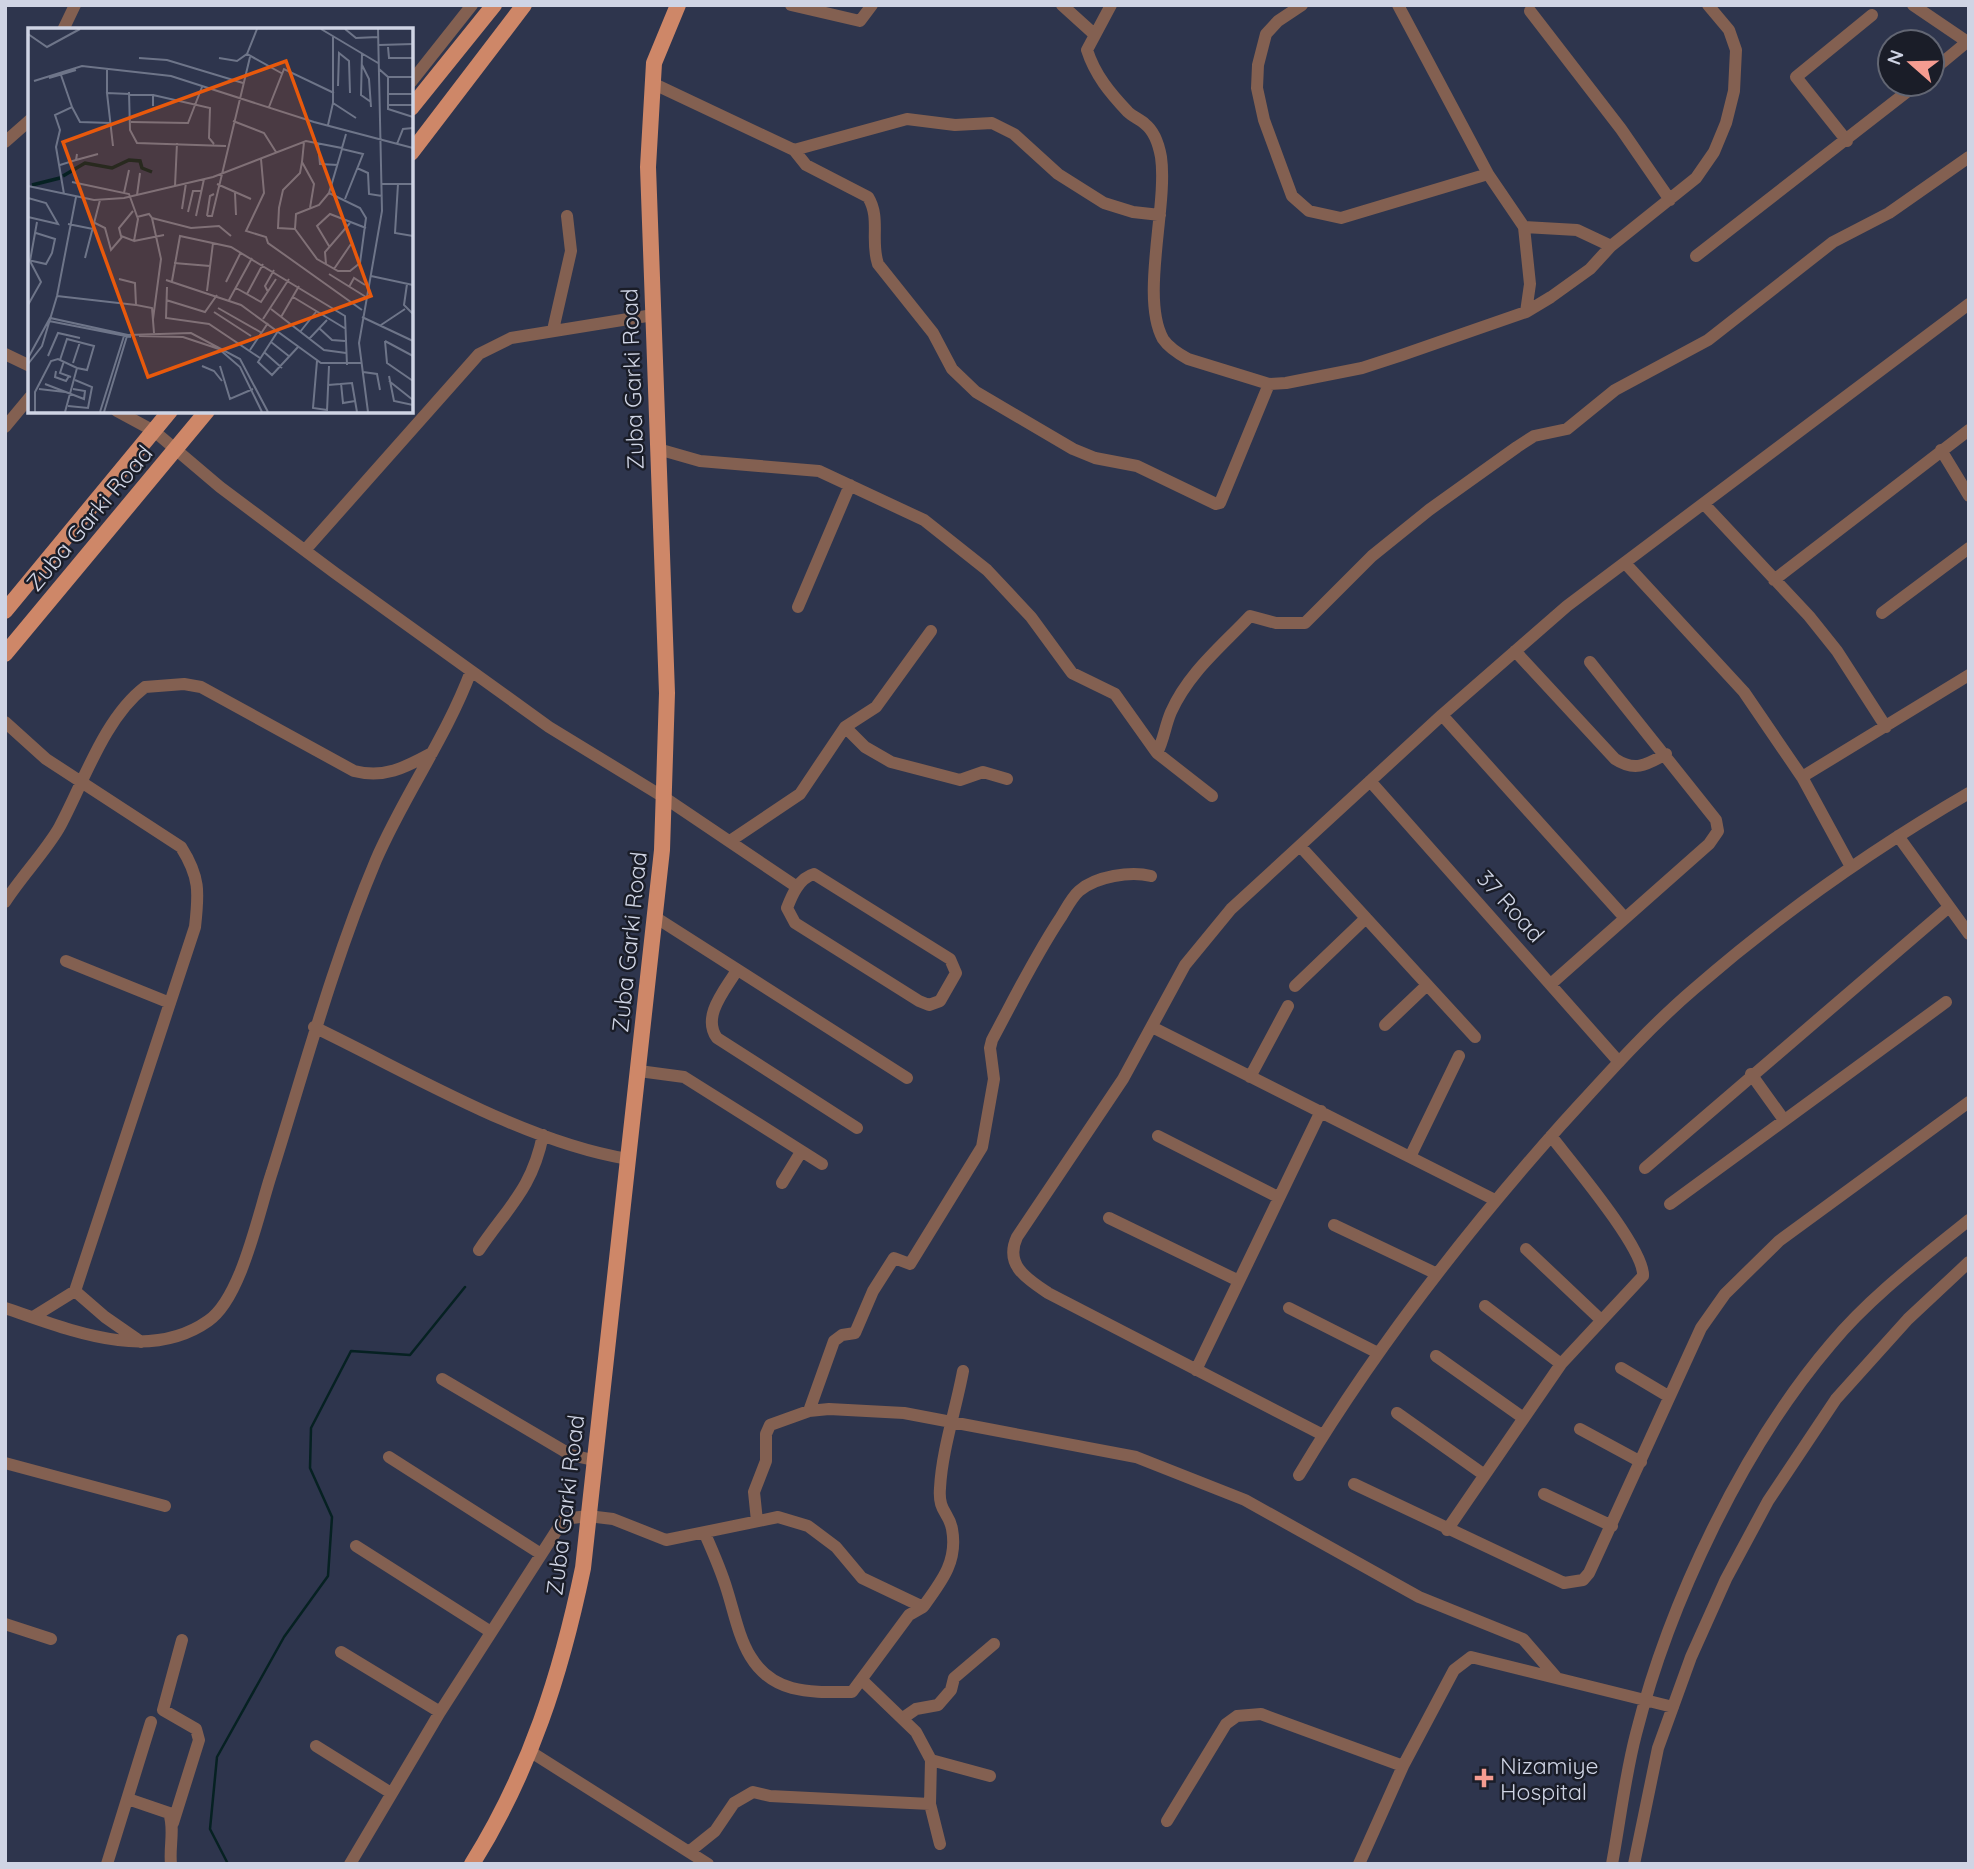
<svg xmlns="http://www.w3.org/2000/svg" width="1974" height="1869" viewBox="0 0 1974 1869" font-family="Quicksand,sans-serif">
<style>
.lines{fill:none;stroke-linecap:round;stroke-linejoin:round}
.stream{stroke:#062122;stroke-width:2.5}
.minor{stroke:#836051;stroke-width:12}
.major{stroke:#ce8768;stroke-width:16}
.poi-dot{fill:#f59c91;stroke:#1a1d28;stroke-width:2.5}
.labels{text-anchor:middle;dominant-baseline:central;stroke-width:5;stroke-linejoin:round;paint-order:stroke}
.street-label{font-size:23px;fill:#cfd4e4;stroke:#1a1d28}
.poi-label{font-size:23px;fill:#cfd4e4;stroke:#1a1d28;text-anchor:start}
.inset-river{fill:none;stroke:#062122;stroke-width:3.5}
.inset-road{fill:none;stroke:#6e7589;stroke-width:2}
.view{fill:#e8590c;fill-opacity:0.15;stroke:#e8590c;stroke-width:3.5}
.inset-edge{fill:none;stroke:#cfd4e4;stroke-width:3.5}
</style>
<rect width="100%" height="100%" fill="#2e354d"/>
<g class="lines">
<!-- stream -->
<path class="stream" d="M 228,1864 L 210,1829 L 217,1757 L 284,1637 L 328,1576 L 332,1517 L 310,1468 L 311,1428 L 351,1351 L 410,1355 L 465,1287"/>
<!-- minor -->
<path class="minor" d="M 791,5 L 860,21 L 872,5
M 1062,5 L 1094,34
M 1111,5 L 1087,50 C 1095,75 1110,93 1128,112 C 1133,117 1140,119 1145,124 C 1154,131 1159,146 1161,157 C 1168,205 1140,298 1163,339 C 1169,348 1179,354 1188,359 L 1269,384 L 1286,383 L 1362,368 L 1402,355 L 1526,312 L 1551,297 L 1590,269 L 1611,246 L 1696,178 L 1714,152 L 1726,123 L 1734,91 L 1736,50 L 1729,30 L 1708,5
M 1302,5 L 1278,21 L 1266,34 L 1258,65 L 1257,88 L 1264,120 L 1292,196 L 1309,211 L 1341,218 L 1488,174
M 1398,5 L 1488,174 L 1524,227 L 1577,230 L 1611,246
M 1913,5 L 1969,43
M 1530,11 L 1621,129 L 1670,200
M 63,30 L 75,5
M 1932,71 L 1967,42
M 411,82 L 472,5
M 652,83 L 794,150 L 907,119 L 955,125 L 992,123 L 1014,134 L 1058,174 L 1104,203 L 1133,212 L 1160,215
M 1847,141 L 1796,77 L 1872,15
M 5,142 L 30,120
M 794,150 L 806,165 L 868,197 C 881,218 870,241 878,264 L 933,333 L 952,369 L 976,392 L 1073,449 L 1095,458 L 1137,466 L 1216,504 L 1220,503 L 1269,384
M 1524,227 L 1530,284 L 1526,312
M 1696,256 L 1917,84
M 553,330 L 571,251 L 567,216
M 5,354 L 30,366
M 117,411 L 154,431 L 220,487 L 335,573 L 549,727 L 665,798 L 797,887
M 5,427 L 30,397
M 658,449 L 700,461 L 819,471 L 924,520 L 987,570 L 1031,617 L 1072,673 L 1115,694 L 1157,753 C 1164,739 1165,726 1171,712 C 1189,672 1221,647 1250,616 L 1276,623 L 1305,623 L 1372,556 L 1429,510 L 1517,447 L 1534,436 L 1567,429 L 1615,390 L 1708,340 L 1833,242 L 1889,213 L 1969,157
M 1941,450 L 1969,496
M 1704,504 L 1809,616 L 1837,651 L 1886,727
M 306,549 L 479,354 L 511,338 L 653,315
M 1625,563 L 1744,692 L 1802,777 L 1851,867
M 1774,580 L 1969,430
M 798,607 L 850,485
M 1882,613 L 1969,548
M 1515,651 L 1615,759 C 1635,772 1646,765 1666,754
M 1442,715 L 1625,918
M 5,722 L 46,759 L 181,847 C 200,877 199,892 195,927 L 75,1291 L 33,1317
M 845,727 L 865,747 L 891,762 L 960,780 L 983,772 L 1007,779
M 1157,753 L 1212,796
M 1802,777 L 1969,675
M 1370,781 L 1619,1062
M 1898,836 L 1969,934
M 730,841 L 800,794 L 845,727 L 876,707 L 931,631
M 1300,846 L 1475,1037
M 814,874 L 950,959 L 956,973 L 940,1001 L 929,1005 L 919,1001 L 795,923 L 787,908 C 792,895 799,878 814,874 Z
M 5,902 C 21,877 45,852 59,828 C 83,784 104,718 145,687 L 184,684 L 201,687 L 354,771 C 385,779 406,767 432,753
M 655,917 L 907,1078
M 66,961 L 170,1003
M 737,970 C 726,989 701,1016 717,1038 L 857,1128
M 1552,983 L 1709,844 L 1718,831 L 1716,820 L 1590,662
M 1295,986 L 1366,918
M 1385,1025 L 1427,985
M 314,1027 C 410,1073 524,1142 628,1159
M 1152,1027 L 1495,1200
M 639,1071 L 684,1077 L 822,1164
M 1751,1074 L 1784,1120
M 1250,1077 L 1288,1006
M 1158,1136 L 1278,1197
M 1410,1157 L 1459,1056
M 1645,1168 L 1949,907
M 782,1183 L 801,1152
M 1670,1204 L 1946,1002
M 1109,1218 L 1237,1280
M 1334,1225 L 1437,1274
M 1526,1249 L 1600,1319
M 479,1250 C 508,1207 532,1189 543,1135
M 75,1291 L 105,1317 L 141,1342
M 1485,1306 L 1561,1364
M 5,1308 C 68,1329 147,1364 208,1321 C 242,1298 259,1210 272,1172 C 305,1067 333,962 376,860 C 404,795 446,738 471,671
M 1289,1308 L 1378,1353
M 1436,1356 L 1522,1417
M 1621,1368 L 1668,1396
M 1196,1370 L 1321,1111
M 442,1379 L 571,1455 L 593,1460
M 809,1411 L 834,1341 L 842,1335 L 855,1333 L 873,1291 L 894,1258 L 910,1264 L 982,1147 L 994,1079 L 990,1048 L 992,1040 C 1014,999 1035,956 1061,917 C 1066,909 1072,897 1079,891 C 1096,876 1131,871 1151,876
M 1397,1413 L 1483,1474
M 1580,1429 L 1641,1462
M 1323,1435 L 1048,1293 C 1027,1279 1004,1265 1017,1237 L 1123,1079 L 1185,965 L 1231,909 L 1442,715 L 1567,606 L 1969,304
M 389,1457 L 541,1554
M 5,1463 L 165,1506
M 1299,1475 C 1374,1350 1464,1234 1561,1125 C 1604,1078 1646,1030 1694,989 C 1779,915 1871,850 1969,793
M 1354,1484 L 1564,1583 L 1583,1580 L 1589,1573 L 1701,1328 L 1725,1294 L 1779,1241 L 1969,1102
M 1544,1494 L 1612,1526
M 757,1521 L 754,1492 L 766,1461 L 766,1434 L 770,1425 L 809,1411 L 829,1409 L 904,1413 L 1136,1457 L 1245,1500 L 1419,1597 L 1523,1639 L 1556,1677
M 1447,1530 L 1561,1364 L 1643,1276 C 1645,1249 1571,1162 1551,1136
M 356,1546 L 491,1632
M 923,1607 C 942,1581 958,1561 952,1529 C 949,1512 938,1512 940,1488 C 942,1450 956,1409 963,1371
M 5,1624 L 51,1639
M 341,1652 L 440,1712
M 903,1718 L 916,1709 L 938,1705 L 951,1690 L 954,1678 L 994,1644
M 316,1746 L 391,1793
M 531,1752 L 708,1864
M 931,1760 L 990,1776
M 128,1799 L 169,1813 C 175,1829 169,1847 171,1864
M 930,1804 L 940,1844
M 1167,1821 L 1226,1724 L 1237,1716 L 1261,1714 L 1403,1766 L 1454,1670 L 1471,1657 L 1673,1707
M 173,1823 L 199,1740 L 196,1729 L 163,1710 L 182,1640
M 690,1851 L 715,1831 L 734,1803 L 753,1792 L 770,1796 L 930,1804 L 931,1760 L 916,1732 L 863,1681
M 107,1864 L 151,1722
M 350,1864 L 440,1712 L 564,1519 L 588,1516 L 613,1519 L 666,1540 L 778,1517 L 808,1526 L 836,1547 L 862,1578 L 923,1607 L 909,1615 L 852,1692 C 832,1692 812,1693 792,1688 C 744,1675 739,1628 727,1590 C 721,1570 713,1552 705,1534
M 1359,1864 L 1403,1766
M 1612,1864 C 1620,1821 1625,1776 1636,1734 C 1669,1603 1743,1447 1831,1344 C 1870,1297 1922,1258 1969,1220
M 1634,1864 L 1658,1748 L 1691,1657 L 1726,1579 L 1768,1501 L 1836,1399 L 1908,1319 L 1969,1262"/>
<!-- major -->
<path class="major" d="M 411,108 L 494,5
M 411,153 L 524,5
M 5,611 L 170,411
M 5,654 L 207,411
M 472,1864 C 530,1771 561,1674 583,1568 L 662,850 L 667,693 L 648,167 L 654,63 L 678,5"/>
</g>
<!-- markers -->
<path class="poi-dot" d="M1480.5 1767.5h7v7h7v7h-7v7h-7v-7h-7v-7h7z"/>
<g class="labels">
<!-- street labels -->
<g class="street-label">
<text transform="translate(632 379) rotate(-92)">Zuba Garki Road</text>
<text transform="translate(89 518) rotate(-50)">Zuba Garki Road</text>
<text transform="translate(1511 906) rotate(48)">37 Road</text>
<text transform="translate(629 942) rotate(-84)">Zuba Garki Road</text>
<text transform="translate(565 1505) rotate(-83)">Zuba Garki Road</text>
</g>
<!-- poi labels -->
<g class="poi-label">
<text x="1500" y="1765">Nizamiye<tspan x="1500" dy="26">Hospital</tspan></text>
</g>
</g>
<!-- overview -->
<g transform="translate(28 28)">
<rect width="385" height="385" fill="#2e354d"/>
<path class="inset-river" d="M 35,148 L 57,135 L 84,140 L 101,132 L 112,133 L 114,140 L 124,144M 4,157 L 32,150"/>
<path class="inset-road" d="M 293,1 L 350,35M 317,1 L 328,10 L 350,9M 0,6 L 19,19 L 52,1M 351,17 L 385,16M 360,19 L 361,30 L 385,30M 219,26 L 229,1M 334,26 L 333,67 L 343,74M 111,30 L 139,32 L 215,55M 191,30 L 209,33 L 219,26 L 255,46M 334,37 L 341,51 L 343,79M 79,41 L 79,65M 351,41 L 360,49 L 360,81 L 385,89M 33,47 L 44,79M 360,49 L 385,49M 21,50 L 48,42M 6,53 L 54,38 L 143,48 L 286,94 L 385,120M 310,58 L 311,25 L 321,33 L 322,65M 101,64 L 102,102 L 109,115 L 198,118M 360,66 L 385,66M 125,67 L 182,80 L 181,110 L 186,116M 305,75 L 328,90M 360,77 L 385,77M 241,79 L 256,41 L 306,65M 205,93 L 236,105 L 248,124M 103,94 L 160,95 L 174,59M 300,97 L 305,75 L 305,8M 276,114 L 274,134 L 286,156 L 282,180M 290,116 L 292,136 L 310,137M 369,116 L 375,101 L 385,100M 85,118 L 79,65 L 125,67 L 125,78M 314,121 L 335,126 L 317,171M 233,131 L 236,165 L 218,203 L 238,209 L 240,215 L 334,282M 48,132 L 70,126M 32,137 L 48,132 L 49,126M 329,140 L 340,145 L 341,166 L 354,168M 44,154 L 101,166 L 110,191 L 106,213 L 93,208 L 91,200 L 105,183M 189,156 L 223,171M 354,156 L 385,156M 370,156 L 367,205 L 385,208M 0,158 L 66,172 L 96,170 L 185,149 L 278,113 L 314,120 L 318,106M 147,158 L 149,115M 96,165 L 101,142M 207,165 L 208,187M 301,165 L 332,180 L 338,190 L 332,235 L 322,243 L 310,243 L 289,231 L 267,201 L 268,186 L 291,177 L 301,165 L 314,121M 36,166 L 28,119 L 32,102 L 27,87 L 44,79 L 52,94 L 83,95M 109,167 L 112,145M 0,170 L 18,175 L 30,196 L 0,189M 154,181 L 158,155M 160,184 L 165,163 L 174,163M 168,188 L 176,151M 179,188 L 184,188 L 222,29M 179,188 L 182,168 L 186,166M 109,189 L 121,186 L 124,190 L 133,231 L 125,291M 124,190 L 163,200 L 191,198 L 203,208M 67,195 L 77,200 L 83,222 L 94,209M 40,196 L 65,201M 267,201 L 250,200 L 251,180 L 255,162 L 272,145 L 274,134M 106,213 L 136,207M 301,218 L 289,198 L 302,186 L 338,200M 57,230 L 72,172M 0,232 L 18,236 L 24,225 L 27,211 L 8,205M 146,235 L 182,238M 298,236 L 297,224 L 322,195M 306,241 L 323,216M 301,246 L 338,269M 343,248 L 385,257M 91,251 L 107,255 L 108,277 L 124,280 L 126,305M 138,252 L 213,277 L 293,335 L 333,335M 144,253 L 152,208 L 203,219 L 317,288 L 319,337M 198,254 L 213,224M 379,256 L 376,277 L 385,286M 139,259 L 138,290 L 181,296 L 232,330M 321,259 L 326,250 L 337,257M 208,260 L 233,274 L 248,251M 179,263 L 185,215M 240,264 L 237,258 L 246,242M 219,266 L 235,236M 29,268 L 108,277M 265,269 L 318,301M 138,272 L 177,284 L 189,267M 201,272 L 224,230M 0,277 L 13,254 L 2,233 L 9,194M 190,280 L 234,305M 243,281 L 296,322 L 318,325M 186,284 L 223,308M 253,289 L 271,258M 334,289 L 385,313M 235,291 L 261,251M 21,293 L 103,309M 353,297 L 377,281M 291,300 L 304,312 L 317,313M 250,303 L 230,334 L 244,347 L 270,319M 272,304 L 288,284M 111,308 L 155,309 L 191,321 L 212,339 L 234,384M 281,311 L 299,292M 357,313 L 359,335 L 385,353M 357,313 L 385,328M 243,314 L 262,329M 222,322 L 240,295M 236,324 L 254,340M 20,328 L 30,305 L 52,310M 0,330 L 22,290 L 100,307 L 163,305 L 212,331 L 240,384M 36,333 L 32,345 L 43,349M 289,333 L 285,380 L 299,382M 45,335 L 52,314M 0,336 L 14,318 L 29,268 L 48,169M 174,338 L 186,343 L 194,353M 192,338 L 202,371 L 225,361M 28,343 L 27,349 L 38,353 L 41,348M 335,344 L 349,346 L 352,362M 361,348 L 366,373 L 385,377M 361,353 L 385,372M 313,355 L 315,375 L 327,373M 17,356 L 56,371 L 57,363 L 45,361M 300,357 L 324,355 L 329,384M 11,361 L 37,364M 40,378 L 60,380 L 64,359 L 47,352M 299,383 L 301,338M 7,384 L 7,364 L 23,333 L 30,331 L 49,340 L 59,342 L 66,318 L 39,311 L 32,332M 37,384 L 49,340M 72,384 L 96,308M 76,384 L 99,308M 340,384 L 331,315 L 354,183 L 350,1"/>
<path class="view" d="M 258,33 L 343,268 L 120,349 L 35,114 Z"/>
<rect width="385" height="385" class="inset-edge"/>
</g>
<!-- border -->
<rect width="1974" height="1869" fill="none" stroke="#cfd4e4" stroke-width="14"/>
<!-- north arrow -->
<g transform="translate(1911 63) rotate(290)"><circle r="33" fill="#1a1d28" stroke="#626673" stroke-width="2"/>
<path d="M0-5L12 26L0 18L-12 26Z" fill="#f59c91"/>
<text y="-10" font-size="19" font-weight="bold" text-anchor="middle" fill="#cfd4e4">N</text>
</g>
</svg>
